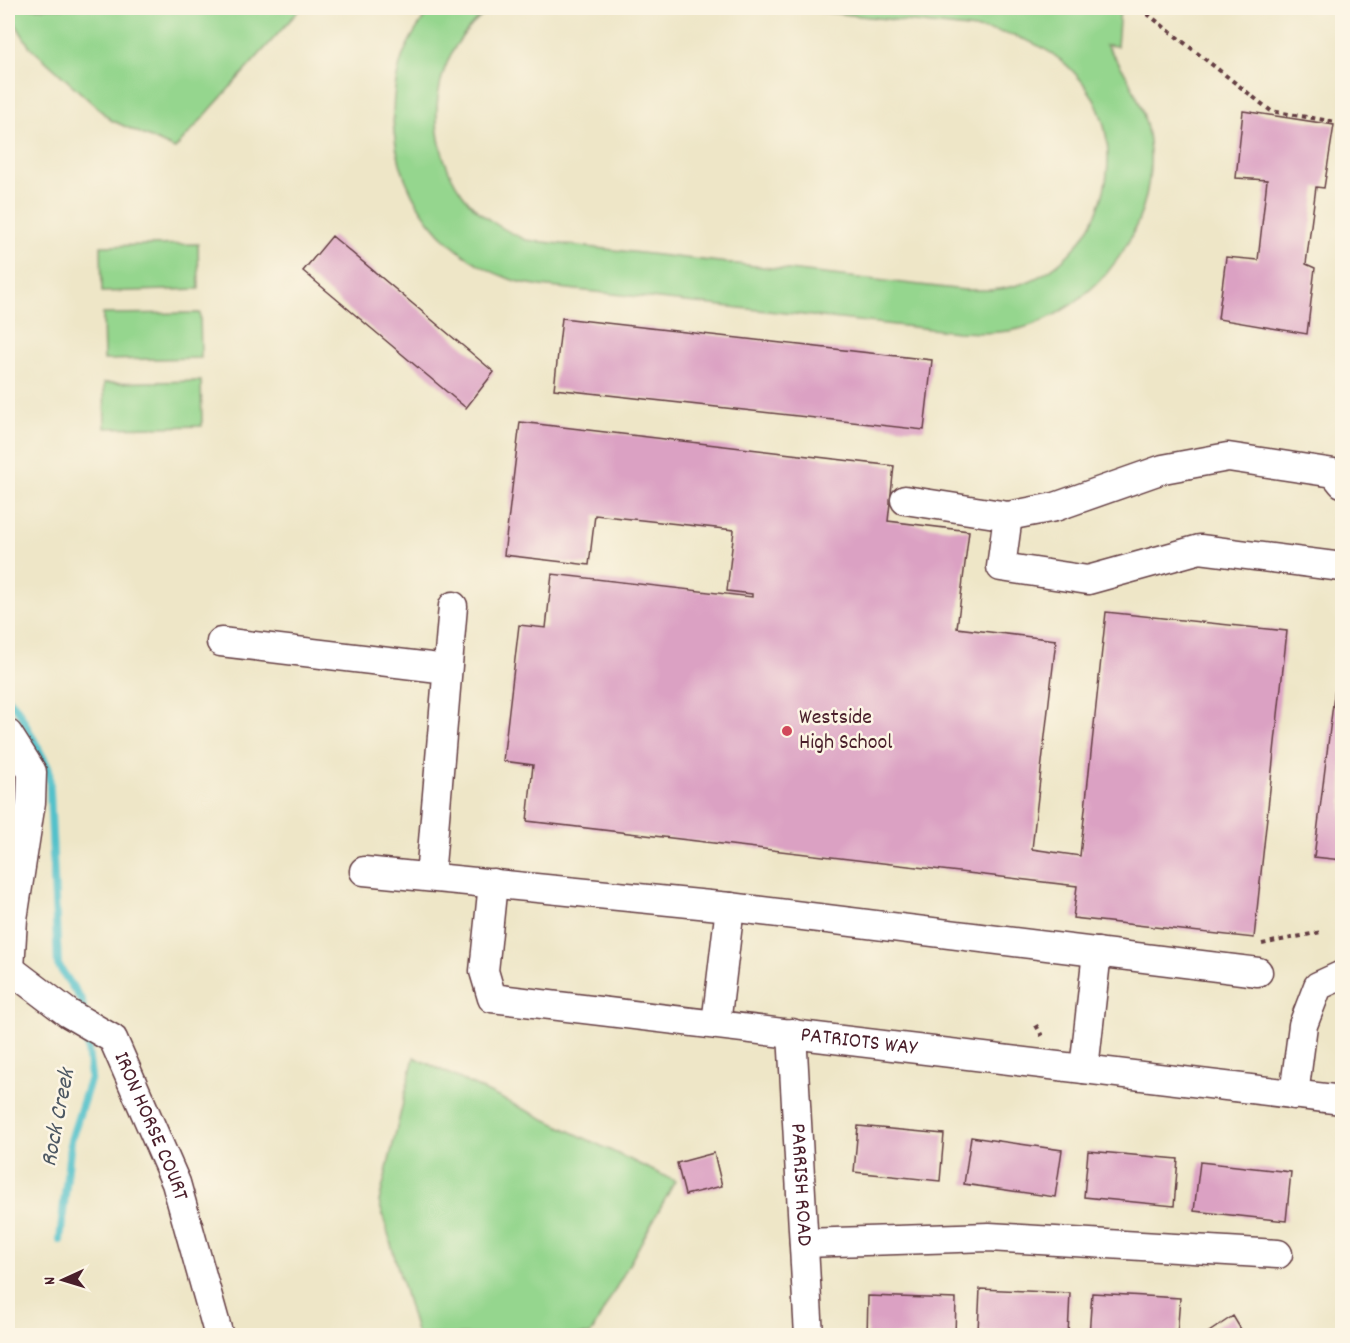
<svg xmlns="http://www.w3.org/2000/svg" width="1350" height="1343" viewBox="0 0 1350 1343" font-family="Dekko,sans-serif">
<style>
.green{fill:#95d68e;stroke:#707a5c;stroke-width:1.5}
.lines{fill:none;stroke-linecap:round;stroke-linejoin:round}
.stream{stroke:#53c1ca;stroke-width:8}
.building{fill:#dba1c3}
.minor-casing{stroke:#633d42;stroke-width:31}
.path{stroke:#633d42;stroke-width:4;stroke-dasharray:4.5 4.5;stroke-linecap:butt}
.minor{stroke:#fff;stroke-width:28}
.poi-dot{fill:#d1495b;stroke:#fcf5e5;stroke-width:2}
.labels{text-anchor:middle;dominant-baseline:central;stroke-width:5;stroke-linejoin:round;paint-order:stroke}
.poi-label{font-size:22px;fill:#4a1f2b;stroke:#fcf5e5;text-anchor:start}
.street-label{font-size:22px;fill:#4a1f2b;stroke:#fcf5e5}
.water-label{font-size:24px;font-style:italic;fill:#4d5863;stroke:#fcf5e5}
</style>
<rect width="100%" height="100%" fill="#fcf5e5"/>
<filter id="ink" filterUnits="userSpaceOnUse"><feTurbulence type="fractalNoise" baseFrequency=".0167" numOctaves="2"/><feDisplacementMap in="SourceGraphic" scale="12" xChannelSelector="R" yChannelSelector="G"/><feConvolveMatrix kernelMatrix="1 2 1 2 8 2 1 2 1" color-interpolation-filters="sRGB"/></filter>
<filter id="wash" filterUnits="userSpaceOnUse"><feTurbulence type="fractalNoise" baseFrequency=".008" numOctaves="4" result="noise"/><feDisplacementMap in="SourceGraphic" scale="24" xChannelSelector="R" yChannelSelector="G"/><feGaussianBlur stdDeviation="1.35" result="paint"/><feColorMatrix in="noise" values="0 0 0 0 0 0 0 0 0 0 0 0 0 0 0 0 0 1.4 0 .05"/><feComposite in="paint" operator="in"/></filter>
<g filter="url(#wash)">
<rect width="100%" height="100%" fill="#eee6c7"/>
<!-- green -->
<path class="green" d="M 8,8 L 301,8 L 175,149 L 111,120 L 29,46 L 8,11 Z
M 431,8 L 493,8 C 430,48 420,137 463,195 C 479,216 502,229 526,240 L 964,290 C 981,290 997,291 1014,286 C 1101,263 1138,148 1080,79 C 1057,51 1028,38 994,31 L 789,8 L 1120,8 L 1117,46 L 1106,45 C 1122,66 1135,88 1143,113 C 1171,203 1113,299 1026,327 C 1004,334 980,333 958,332 L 541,286 C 531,284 520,283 510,279 C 420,247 375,155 400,64 C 406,43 419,25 431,8 Z
M 198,244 L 199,289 L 102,292 L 101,246 Z
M 200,313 L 201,358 L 104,360 L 103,314 Z
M 201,381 L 202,426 L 105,428 L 104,383 Z
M 414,1057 L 675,1181 L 590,1335 L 417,1335 L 379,1202 Z"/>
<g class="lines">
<!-- stream -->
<path class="stream" d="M 8,699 L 18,710 L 49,769 L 58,965 L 82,1001 L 84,1016
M 60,1240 L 71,1140 L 91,1077 L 86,1031"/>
</g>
<g id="blocks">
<!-- building -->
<path class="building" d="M 1243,111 L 1334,125 L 1324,188 L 1316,187 L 1306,264 L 1315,268 L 1307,334 L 1218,319 L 1226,257 L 1258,260 L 1267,180 L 1236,178 Z
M 332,236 L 494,372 L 466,408 L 303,271 Z
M 562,318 L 932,360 L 924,430 L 554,389 Z
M 520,422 L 894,466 L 888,521 L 969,531 L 957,628 L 1056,640 L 1032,849 L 1080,856 L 1106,612 L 1287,631 L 1254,938 L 1073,918 L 1077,886 L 527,821 L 533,765 L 503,761 L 519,625 L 546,628 L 552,574 L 752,597 L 752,594 L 727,591 L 734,530 L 595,515 L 589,565 L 504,555 Z
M 1335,688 L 1342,689 L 1342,860 L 1314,857 Z
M 858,1126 L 944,1134 L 940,1181 L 854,1172 Z
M 971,1137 L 1062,1150 L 1055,1197 L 964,1184 Z
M 1088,1151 L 1178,1159 L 1174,1206 L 1084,1197 Z
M 714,1153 L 722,1186 L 685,1195 L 677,1163 Z
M 1200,1162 L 1291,1172 L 1286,1221 L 1194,1211 Z
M 980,1289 L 1070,1293 L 1068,1335 L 978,1331 Z
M 1092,1293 L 1180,1298 L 1177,1336 L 1089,1336 Z
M 868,1296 L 956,1299 L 955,1336 L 867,1336 Z
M 1233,1316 L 1245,1336 L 1203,1336 Z"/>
</g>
</g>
<g filter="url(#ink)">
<use href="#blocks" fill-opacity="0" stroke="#633d42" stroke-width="1.5"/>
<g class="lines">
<!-- minor casing -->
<g class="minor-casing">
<g id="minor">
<path d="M 905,500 L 1008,516 L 1055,507 L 1163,469 L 1228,457 L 1334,473 L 1342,483"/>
<path d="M 1008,516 L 1001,567 L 1088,580 L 1200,549 L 1342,567"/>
<path d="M 221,642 L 447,669"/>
<path d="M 8,734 L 32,772 L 31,802 L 13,919 L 10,969 L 8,980"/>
<path d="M 364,871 L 730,907"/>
<path d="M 430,877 L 453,606"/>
<path id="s1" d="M 493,883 L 484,971 L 492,998 L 1342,1100"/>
<path id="s2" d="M 10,969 L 68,1013 L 113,1039 L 176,1183 L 219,1336"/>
<path d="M 716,1024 L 730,907 L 1258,972"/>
<path id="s3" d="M 792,1033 L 809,1336"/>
<path d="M 1084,1069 L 1097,952"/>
<path d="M 1294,1095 L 1303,1025 L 1318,986 L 1342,975"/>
<path d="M 804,1243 L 989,1237 L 1278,1254"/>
</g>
</g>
<!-- path -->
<path class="path" d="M 1140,8 L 1271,111 L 1342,123
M 1262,944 L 1321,932
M 1036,1025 L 1042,1036"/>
<!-- minor -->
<use href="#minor" class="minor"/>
</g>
</g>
<!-- markers -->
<circle class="poi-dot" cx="787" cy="731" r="6"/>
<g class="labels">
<!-- poi labels -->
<g class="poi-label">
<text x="799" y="718">Westside<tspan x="799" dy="25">High School</tspan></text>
</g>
<!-- street labels -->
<g class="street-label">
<text stroke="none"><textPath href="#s1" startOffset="486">PATRIOTS WAY</textPath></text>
<text stroke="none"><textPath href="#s2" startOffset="220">IRON HORSE COURT</textPath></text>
<text stroke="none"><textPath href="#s3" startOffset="152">PARRISH ROAD</textPath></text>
</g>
<!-- water labels -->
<g class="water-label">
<text transform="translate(59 1118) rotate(-79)">Rock Creek</text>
</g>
</g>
<!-- margin -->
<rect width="1350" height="1343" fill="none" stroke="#fcf5e5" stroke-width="30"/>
<!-- north arrow -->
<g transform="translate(63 1280) rotate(266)" stroke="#fcf5e5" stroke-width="4.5" paint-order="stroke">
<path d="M0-4.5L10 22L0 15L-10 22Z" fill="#4a1f2b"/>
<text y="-9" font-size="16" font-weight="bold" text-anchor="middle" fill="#4a1f2b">N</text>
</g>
</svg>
